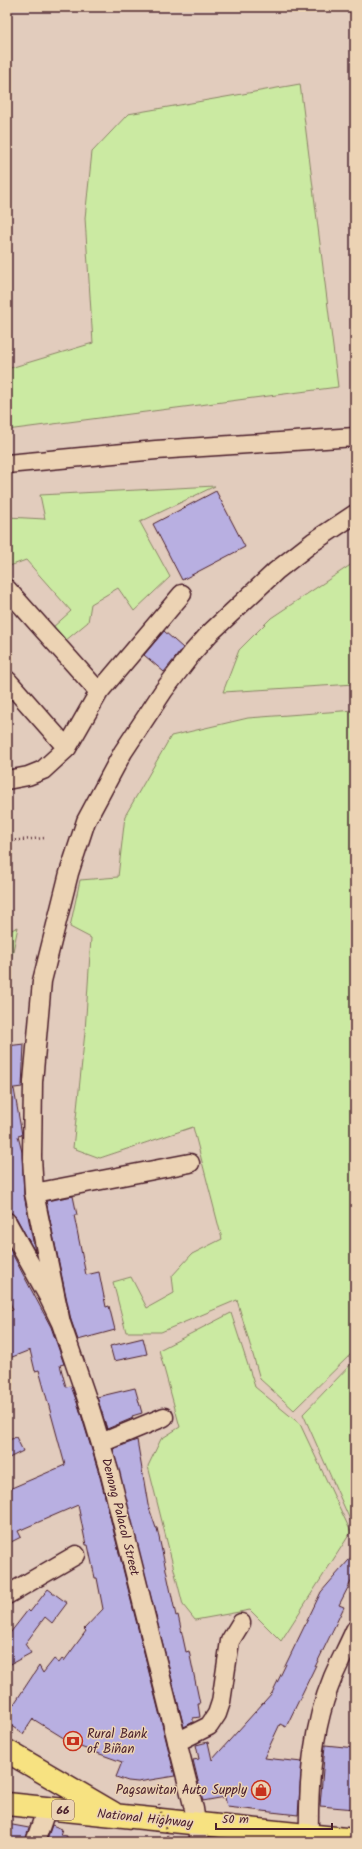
<svg xmlns="http://www.w3.org/2000/svg" width="362" height="1849" viewBox="0 0 362 1849" font-family="Kalam,sans-serif">
<style>
.green{fill:#cbeaa2;stroke:#8a8466}
.building{fill:#b8afe1;stroke:#4a1f2b}
.lines{fill:none;stroke-linecap:round;stroke-linejoin:round}
.minor-casing{stroke:#4a1f2b;stroke-width:21}
.major-casing{stroke:#4a1f2b;stroke-width:25}
.path{stroke:#4a1f2b;stroke-width:2.5;stroke-dasharray:1 3;stroke-linecap:butt}
.minor{stroke:#ecd3b4;stroke-width:18}
.major{stroke:#f7e281;stroke-width:22}
.path-bridge{stroke:#4a1f2b;stroke-width:2.5;stroke-dasharray:1 3;stroke-linecap:butt}
.labels{text-anchor:middle;dominant-baseline:central;stroke-width:3;stroke-linejoin:round;paint-order:stroke}
.shield{fill:#ecd3b4;stroke:#7b5554;stroke-width:1}
.shield-label{font-size:12px;font-weight:bold;fill:#4a1f2b}
.street-label{font-size:13px;fill:#4a1f2b;stroke:#ecd3b4}
.poi-label{font-size:13px;fill:#4a1f2b;stroke:#ecd3b4;text-anchor:start}
</style>
<rect width="100%" height="100%" fill="#e2ccbd"/>
<filter id="ink" filterUnits="userSpaceOnUse"><feTurbulence type="fractalNoise" baseFrequency=".025" numOctaves="2"/><feDisplacementMap in="SourceGraphic" scale="8" xChannelSelector="R" yChannelSelector="G"/><feConvolveMatrix kernelMatrix="1 2 1 2 8 2 1 2 1" color-interpolation-filters="sRGB"/></filter>
<g filter="url(#ink)">
<!-- green -->
<path class="green" d="M 300,84 L 338,387 L 7,430 L 7,369 L 93,343 L 85,218 L 92,152 L 128,114 Z
M 215,486 L 140,522 L 170,577 L 134,611 L 118,588 L 91,604 L 88,622 L 65,641 L 52,628 L 71,611 L 26,560 L 7,567 L 7,517 L 45,519 L 40,495 Z
M 355,562 L 355,684 L 223,692 L 239,650 L 271,618 Z
M 355,710 L 355,1350 L 294,1410 L 260,1379 L 237,1300 L 161,1332 L 126,1332 L 113,1282 L 131,1277 L 147,1308 L 174,1293 L 172,1276 L 192,1254 L 222,1239 L 193,1127 L 100,1158 L 73,1148 L 85,1032 L 91,938 L 70,927 L 80,880 L 118,877 L 125,816 L 171,736 L 248,718 Z
M 18,927 L 7,980 L 7,932 Z
M 231,1313 L 255,1387 L 300,1424 L 351,1532 L 281,1641 L 250,1610 L 195,1620 L 183,1605 L 148,1466 L 161,1439 L 180,1427 L 159,1350 Z
M 355,1360 L 355,1531 L 303,1414 Z"/>
<!-- building -->
<path class="building" d="M 216,491 L 245,547 L 182,580 L 153,524 Z
M 164,631 L 183,648 L 164,672 L 144,655 Z
M 24,1044 L 22,1087 L 7,1089 L 7,1046 Z
M 14,1089 L 22,1135 L 18,1136 L 22,1152 L 24,1195 L 35,1252 L 16,1217 L 12,1213 L 7,1212 L 7,1090 Z
M 73,1196 L 77,1215 L 74,1215 L 86,1275 L 99,1272 L 106,1307 L 109,1306 L 115,1330 L 78,1340 L 71,1320 L 46,1201 Z
M 7,1244 L 51,1327 L 64,1364 L 60,1365 L 66,1387 L 71,1386 L 79,1408 L 100,1477 L 175,1776 L 138,1782 L 128,1781 L 116,1777 L 122,1762 L 75,1745 L 33,1719 L 23,1734 L 7,1723 L 7,1699 L 14,1704 L 39,1666 L 43,1673 L 54,1659 L 59,1663 L 62,1659 L 64,1661 L 86,1631 L 84,1629 L 103,1609 L 97,1578 L 95,1578 L 88,1545 L 86,1545 L 78,1505 L 18,1531 L 21,1537 L 7,1544 L 7,1490 L 65,1465 L 39,1370 L 35,1371 L 30,1350 L 7,1359 L 7,1312 L 13,1310 L 7,1295 Z
M 143,1338 L 147,1354 L 114,1361 L 110,1346 Z
M 135,1388 L 142,1413 L 132,1416 L 133,1418 L 107,1429 L 97,1397 Z
M 16,1437 L 23,1451 L 7,1459 L 7,1441 Z
M 137,1440 L 148,1505 L 156,1528 L 157,1528 L 176,1616 L 178,1615 L 186,1652 L 189,1651 L 200,1704 L 198,1704 L 200,1717 L 193,1718 L 193,1722 L 184,1727 L 113,1449 Z
M 355,1553 L 355,1574 L 339,1605 L 344,1607 L 286,1727 L 280,1724 L 264,1758 L 302,1762 L 298,1815 L 227,1807 L 225,1797 L 203,1801 L 193,1760 L 199,1759 L 196,1745 L 208,1742 L 212,1760 L 272,1693 L 321,1592 Z
M 48,1589 L 67,1603 L 52,1623 L 45,1617 L 25,1644 L 31,1653 L 7,1666 L 7,1637 L 28,1610 L 30,1612 Z
M 325,1745 L 355,1748 L 355,1809 L 320,1806 Z
M 7,1824 L 29,1828 L 25,1842 L 7,1842 Z
M 52,1825 L 62,1829 L 60,1835 L 67,1836 L 66,1842 L 46,1842 Z"/>
<g class="lines">
<!-- minor casing -->
<g class="minor-casing">
<path id="minor" d="M 7,464 L 156,450 L 355,437
M 7,589 L 99,692
M 7,680 L 67,748
M 7,780 L 28,776 L 43,770 L 67,748 L 99,692 L 182,594
M 34,1193 L 190,1163
M 7,1222 L 48,1296 L 61,1323 L 89,1405 L 110,1474 L 194,1809 L 199,1842
M 61,1323 L 34,1193 L 32,1157 L 33,1082 L 42,981 L 69,873 L 86,821 L 123,752 L 164,690 L 193,652 L 210,633 L 276,571 L 313,542 L 355,514
M 101,1443 L 164,1417
M 7,1595 L 76,1555
M 177,1742 L 209,1726 L 217,1714 L 221,1702 L 230,1641 L 241,1623
M 309,1836 C 308,1783 312,1727 333,1677 C 340,1661 348,1646 355,1630
M 35,1842 L 47,1808"/>
</g>
<!-- major casing -->
<g class="major-casing">
<path id="major" d="M 7,1751 L 113,1813
M 7,1804 L 355,1840"/>
</g>
<!-- path -->
<path class="path" d="M 7,841 L 45,838"/>
<!-- minor -->
<use href="#minor" class="minor"/>
<!-- major -->
<use href="#major" class="major"/>
<!-- path-bridge -->
<path class="path-bridge" d="M 159,1804 L 169,1842"/>
</g>
</g>
<!-- icons -->
<defs>
<g id="bank-ring" transform="scale(1)"><circle r="9.5" fill="#ecd3b4" stroke="#c8321e" stroke-width="1.5"/><path d="M-6-4H6V4H-6ZM0-2.3a2.3 2.3 0 1 0 0 4.6a2.3 2.3 0 1 0 0-4.6Z" fill="#c8321e"/></g>
<g id="shop-ring" transform="scale(1)"><circle r="9.5" fill="#ecd3b4" stroke="#c8321e" stroke-width="1.5"/><path d="M-5-2.5h2.3a2.7 3.5 0 0 1 5.4 0H5L5.5 6h-11ZM-1.5-2.5h3a1.5 2.3 0 0 0-3 0Z" fill="#c8321e"/></g>
</defs>
<g fill-rule="evenodd">
<use href="#bank-ring" x="73" y="1741"/>
<use href="#shop-ring" x="261" y="1790"/>
</g>
<g class="labels">
<!-- shield labels -->
<rect class="shield" x="52" y="1800" width="22" height="20" rx="3"/>
<g class="shield-label">
<text x="63" y="1810">66</text>
</g>
<!-- street labels -->
<g class="street-label">
<text transform="translate(120 1517) rotate(76)">Denong Palacol Street</text>
<text transform="translate(145 1819) rotate(6)">National Highway</text>
</g>
<!-- poi labels -->
<g class="poi-label">
<text x="87" y="1734">Rural Bank<tspan x="87" dy="15">of Biñan</tspan></text>
<text x="247" y="1790" text-anchor="end">Pagsawitan Auto Supply</text>
</g>
</g>
<!-- margin -->
<rect width="362" height="1849" fill="none" stroke="#ecd3b4" stroke-width="24"/>
<rect x="12" y="12" width="338" height="1825" fill="none" stroke="#4a1f2b" stroke-width="1.5" filter="url(#ink)"/>
<!-- scale -->
<path d="M216 1823v6h116v-6" fill="none" stroke="#4a1f2b" stroke-width="2"/>
<text x="222" y="1823" font-size="12" fill="#4a1f2b" stroke="#ecd3b4" stroke-width="3" paint-order="stroke">50 m</text>
</svg>
